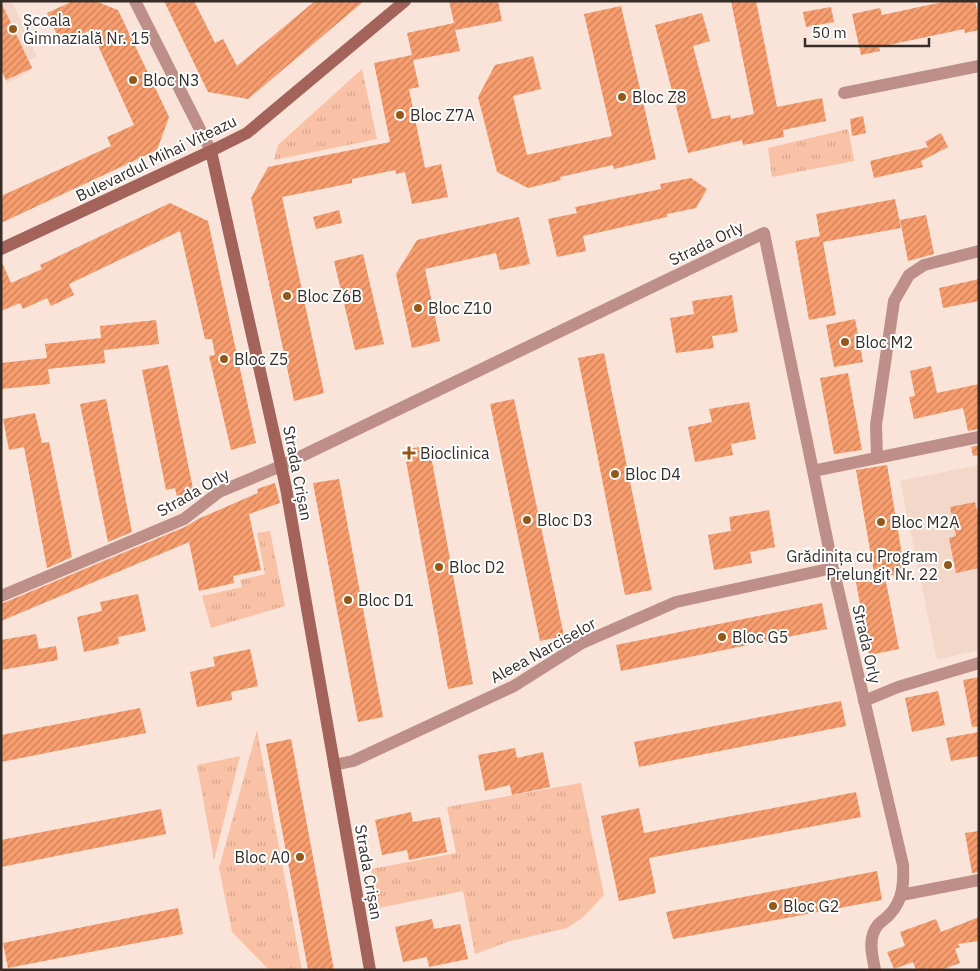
<svg xmlns="http://www.w3.org/2000/svg" width="980" height="971" viewBox="0 0 980 971" font-family="'IBM Plex Sans',sans-serif">
<style>
.built{fill:#f3d7c8}
.park{fill:url(#park-tufts)}
.building{fill:url(#building-hatch)}
.lines{fill:none;stroke-linecap:round;stroke-linejoin:round}
.street{stroke:#bd8f88;stroke-width:12}
.secondary{stroke:#a3635a;stroke-width:12}
.poi-dot{fill:#945919;stroke:#fff;stroke-width:2}
.labels{text-anchor:middle;dominant-baseline:central;stroke-width:4;stroke-linejoin:round;paint-order:stroke}
.poi-label{font-size:16px;fill:#362d29;stroke:#fff;text-anchor:start}
.street-label{font-size:16px;fill:#362d29;stroke:#fff}
</style>
<defs>
<pattern id="park-tufts" width="24" height="20" patternUnits="userSpaceOnUse" patternTransform="scale(1.25)"><rect width="24" height="20" fill="#f9c1a5"/><path d="M3 7l-1-3M5 7V3M7 7l1-3M15 17l-1-3M17 17v-4M19 17l1-3" fill="none" stroke="#d6a68e"/></pattern>
<pattern id="building-hatch" width="6" height="6" patternUnits="userSpaceOnUse" patternTransform="scale(1.25)"><rect width="6" height="6" fill="#f79d6e"/><path d="M-1 1l2-2M0 6l6-6M5 7l2-2" fill="none" stroke="#c9805a"/></pattern>
</defs>
<rect width="100%" height="100%" fill="#fae4d9"/>
<!-- built -->
<path class="built" d="M 1,1 L 12,1 L 37,57 L 29,60 L 33,69 L 7,84 L 4,76 L 1,77 Z
M 979,465 L 979,650 L 937,660 L 900,481 Z"/>
<!-- park -->
<path class="park" d="M 362,69 L 377,139 L 274,160 L 278,145 Z
M 848,129 L 854,161 L 772,177 L 768,148 Z
M 270,531 L 285,606 L 211,628 L 202,596 L 242,587 L 240,580 L 265,574 L 257,533 Z
M 257,730 L 302,970 L 269,970 L 232,932 L 219,868 Z
M 240,756 L 214,860 L 197,765 Z
M 581,783 L 604,895 L 582,918 L 567,928 L 510,941 L 475,954 L 463,891 L 378,908 L 371,869 L 456,853 L 447,807 Z"/>
<!-- building -->
<path class="building" d="M 73,1 L 95,1 L 118,10 L 169,117 L 157,150 L 1,223 L 1,196 L 111,146 L 107,137 L 134,125 L 91,30 L 61,43 L 47,13 Z
M 164,1 L 194,1 L 215,43 L 223,39 L 237,66 L 315,1 L 364,1 L 248,99 L 208,92 Z
M 449,1 L 498,1 L 502,21 L 455,30 L 460,51 L 413,60 L 419,87 L 409,89 L 425,168 L 441,164 L 448,197 L 412,204 L 405,172 L 396,174 L 395,170 L 352,179 L 352,183 L 282,197 L 324,393 L 294,401 L 251,198 L 268,167 L 390,142 L 374,63 L 412,55 L 407,33 L 454,23 Z
M 731,1 L 756,1 L 777,107 L 822,98 L 826,121 L 783,130 L 784,137 L 743,145 L 742,140 L 688,153 L 655,25 L 702,13 L 710,41 L 693,46 L 712,119 L 730,115 L 731,119 L 754,114 Z
M 947,1 L 975,1 L 979,19 L 979,30 L 965,33 L 964,29 L 879,47 L 880,51 L 861,55 L 852,14 L 880,8 L 882,15 Z
M 1,2 L 32,68 L 6,80 L 1,69 Z
M 621,6 L 656,159 L 614,169 L 613,165 L 560,177 L 561,180 L 528,188 L 497,172 L 478,97 L 495,65 L 533,56 L 541,89 L 513,96 L 527,155 L 612,136 L 584,14 Z
M 831,7 L 834,22 L 806,27 L 803,12 Z
M 863,116 L 866,133 L 852,136 L 850,119 Z
M 941,133 L 948,147 L 921,161 L 923,167 L 874,178 L 870,161 L 928,147 L 925,142 Z
M 691,178 L 707,189 L 696,208 L 667,214 L 667,217 L 583,236 L 586,251 L 557,257 L 548,219 L 577,213 L 575,207 L 661,189 L 660,184 Z
M 895,199 L 901,228 L 823,242 L 836,315 L 809,320 L 795,241 L 820,236 L 816,214 Z
M 170,203 L 208,221 L 256,443 L 231,450 L 209,356 L 215,355 L 212,339 L 205,339 L 180,231 L 69,284 L 74,295 L 51,306 L 47,298 L 23,309 L 20,303 L 1,311 L 1,260 L 11,283 L 42,269 L 40,265 Z
M 339,210 L 342,223 L 316,229 L 313,217 Z
M 926,215 L 934,254 L 908,261 L 900,220 Z
M 519,217 L 530,264 L 500,270 L 496,253 L 425,269 L 440,341 L 412,348 L 396,274 L 417,240 Z
M 363,254 L 384,344 L 355,350 L 334,261 Z
M 979,279 L 979,301 L 943,308 L 939,288 Z
M 732,295 L 738,332 L 712,336 L 714,348 L 676,353 L 670,318 L 694,314 L 692,301 Z
M 855,319 L 863,362 L 834,367 L 826,325 Z
M 156,320 L 159,344 L 104,350 L 105,363 L 48,369 L 50,384 L 1,389 L 1,363 L 47,358 L 45,344 L 101,338 L 100,326 Z
M 604,353 L 652,590 L 625,595 L 578,358 Z
M 168,365 L 195,499 L 178,502 L 175,488 L 166,490 L 142,370 Z
M 931,366 L 937,393 L 979,384 L 979,429 L 968,431 L 963,408 L 914,419 L 909,397 L 915,396 L 910,371 Z
M 848,373 L 862,450 L 834,454 L 820,378 Z
M 106,399 L 132,532 L 108,542 L 80,404 Z
M 514,399 L 564,636 L 540,641 L 490,404 Z
M 749,402 L 756,439 L 731,444 L 733,455 L 695,462 L 688,427 L 712,422 L 709,409 Z
M 35,413 L 42,443 L 49,442 L 72,557 L 47,568 L 24,447 L 9,450 L 3,419 Z
M 429,445 L 473,684 L 448,689 L 404,450 Z
M 979,445 L 979,455 L 973,456 L 971,447 Z
M 887,465 L 905,573 L 875,578 L 856,470 Z
M 339,479 L 383,717 L 358,722 L 313,483 Z
M 275,483 L 280,503 L 249,514 L 261,570 L 233,576 L 234,583 L 199,591 L 189,542 L 1,621 L 1,604 L 187,526 L 198,519 L 258,493 L 257,489 Z
M 975,502 L 979,519 L 979,568 L 956,573 L 949,538 L 956,536 L 950,507 Z
M 769,510 L 775,547 L 750,552 L 752,563 L 714,570 L 708,535 L 731,531 L 729,517 Z
M 885,577 L 899,649 L 869,655 L 856,582 Z
M 138,594 L 146,631 L 118,637 L 119,644 L 84,652 L 77,617 L 102,611 L 100,602 Z
M 822,603 L 827,629 L 621,671 L 616,645 Z
M 36,634 L 39,649 L 56,646 L 58,660 L 1,670 L 1,640 Z
M 250,649 L 258,686 L 231,692 L 232,700 L 197,707 L 190,672 L 215,666 L 213,657 Z
M 979,677 L 979,726 L 972,727 L 963,680 Z
M 938,691 L 945,725 L 912,732 L 905,698 Z
M 841,701 L 846,726 L 639,767 L 634,742 Z
M 140,708 L 146,733 L 1,762 L 1,735 Z
M 979,732 L 979,756 L 951,761 L 946,738 Z
M 291,739 L 334,970 L 308,970 L 266,744 Z
M 515,748 L 517,758 L 543,752 L 550,787 L 512,795 L 510,785 L 485,791 L 478,755 Z
M 856,792 L 861,817 L 649,858 L 656,893 L 619,901 L 601,816 L 639,808 L 644,833 Z
M 161,809 L 166,834 L 1,867 L 1,840 Z
M 411,812 L 413,822 L 440,817 L 447,852 L 409,860 L 407,850 L 382,855 L 375,820 Z
M 979,831 L 979,872 L 972,873 L 965,833 Z
M 877,871 L 882,900 L 673,939 L 666,912 Z
M 178,908 L 183,934 L 8,968 L 3,943 Z
M 979,917 L 979,941 L 958,944 L 960,947 L 955,949 L 960,963 L 941,970 L 916,970 L 913,962 L 894,969 L 887,952 L 905,946 L 900,932 L 936,919 L 941,932 Z
M 432,919 L 434,929 L 460,924 L 468,959 L 429,967 L 427,957 L 403,962 L 395,927 Z"/>
<g class="lines">
<!-- street -->
<path class="street" d="M 135,1 L 211,151
M 844,93 L 979,66
M 877,457 L 876,425 L 894,301 L 909,275 L 924,265 L 979,251
M 813,471 L 979,437
M 1,596 L 184,519 L 219,492 L 281,466 L 764,233 L 833,568 L 903,865 C 904,883 903,900 890,914 C 883,922 877,922 873,934 C 869,945 873,959 875,970
M 864,701 L 898,687 L 979,663
M 334,765 L 353,761 L 514,686 L 582,643 L 676,602 L 833,568
M 901,895 L 979,880"/>
<!-- secondary -->
<path class="secondary" d="M 211,151 L 286,488 L 370,970
M 1,249 L 211,151 L 247,133 L 405,1"/>
</g>
<!-- markers -->
<g class="poi-dot">
<circle cx="13" cy="29" r="5"/>
<circle cx="133" cy="80" r="5"/>
<circle cx="622" cy="97" r="5"/>
<circle cx="400" cy="115" r="5"/>
<circle cx="287" cy="296" r="5"/>
<circle cx="418" cy="308" r="5"/>
<circle cx="845" cy="342" r="5"/>
<circle cx="224" cy="359" r="5"/>
<path d="M406.5 445.5h5v5h5v5h-5v5h-5v-5h-5v-5h5z"/>
<circle cx="615" cy="474" r="5"/>
<circle cx="527" cy="520" r="5"/>
<circle cx="881" cy="522" r="5"/>
<circle cx="948" cy="565" r="5"/>
<circle cx="439" cy="567" r="5"/>
<circle cx="348" cy="600" r="5"/>
<circle cx="722" cy="637" r="5"/>
<circle cx="300" cy="857" r="5"/>
<circle cx="773" cy="906" r="5"/>
</g>
<g class="labels">
<!-- poi labels -->
<g class="poi-label">
<text x="23" y="20">Școala<tspan x="23" dy="18">Gimnazială Nr. 15</tspan></text>
<text x="143" y="80">Bloc N3</text>
<text x="632" y="97">Bloc Z8</text>
<text x="410" y="115">Bloc Z7A</text>
<text x="297" y="296">Bloc Z6B</text>
<text x="428" y="308">Bloc Z10</text>
<text x="855" y="342">Bloc M2</text>
<text x="234" y="359">Bloc Z5</text>
<text x="420" y="453">Bioclinica</text>
<text x="625" y="474">Bloc D4</text>
<text x="537" y="520">Bloc D3</text>
<text x="891" y="522">Bloc M2A</text>
<text x="938" y="556" text-anchor="end">Grădinița cu Program<tspan x="938" dy="18">Prelungit Nr. 22</tspan></text>
<text x="449" y="567">Bloc D2</text>
<text x="358" y="600">Bloc D1</text>
<text x="732" y="637">Bloc G5</text>
<text x="290" y="857" text-anchor="end">Bloc A0</text>
<text x="783" y="906">Bloc G2</text>
</g>
<!-- street labels -->
<g class="street-label">
<text transform="translate(156 158) rotate(-26)">Bulevardul Mihai Viteazu</text>
<text transform="translate(706 243) rotate(-26)">Strada Orly</text>
<text transform="translate(298 473) rotate(79)">Strada Crișan</text>
<text transform="translate(193 492) rotate(-30)">Strada Orly</text>
<text transform="translate(867 644) rotate(77)">Strada Orly</text>
<text transform="translate(543 650) rotate(-29)">Aleea Narciselor</text>
<text transform="translate(369 872) rotate(80)">Strada Crișan</text>
</g>
</g>
<!-- border -->
<rect width="980" height="971" fill="none" stroke="#362d29" stroke-width="5"/>
<!-- scale -->
<path d="M805 38v8h124v-8" fill="none" stroke="#362d29" stroke-width="2.5"/>
<text x="812" y="38" font-size="15" fill="#362d29" stroke="#ffffff" stroke-width="4" paint-order="stroke">50 m</text>
</svg>
